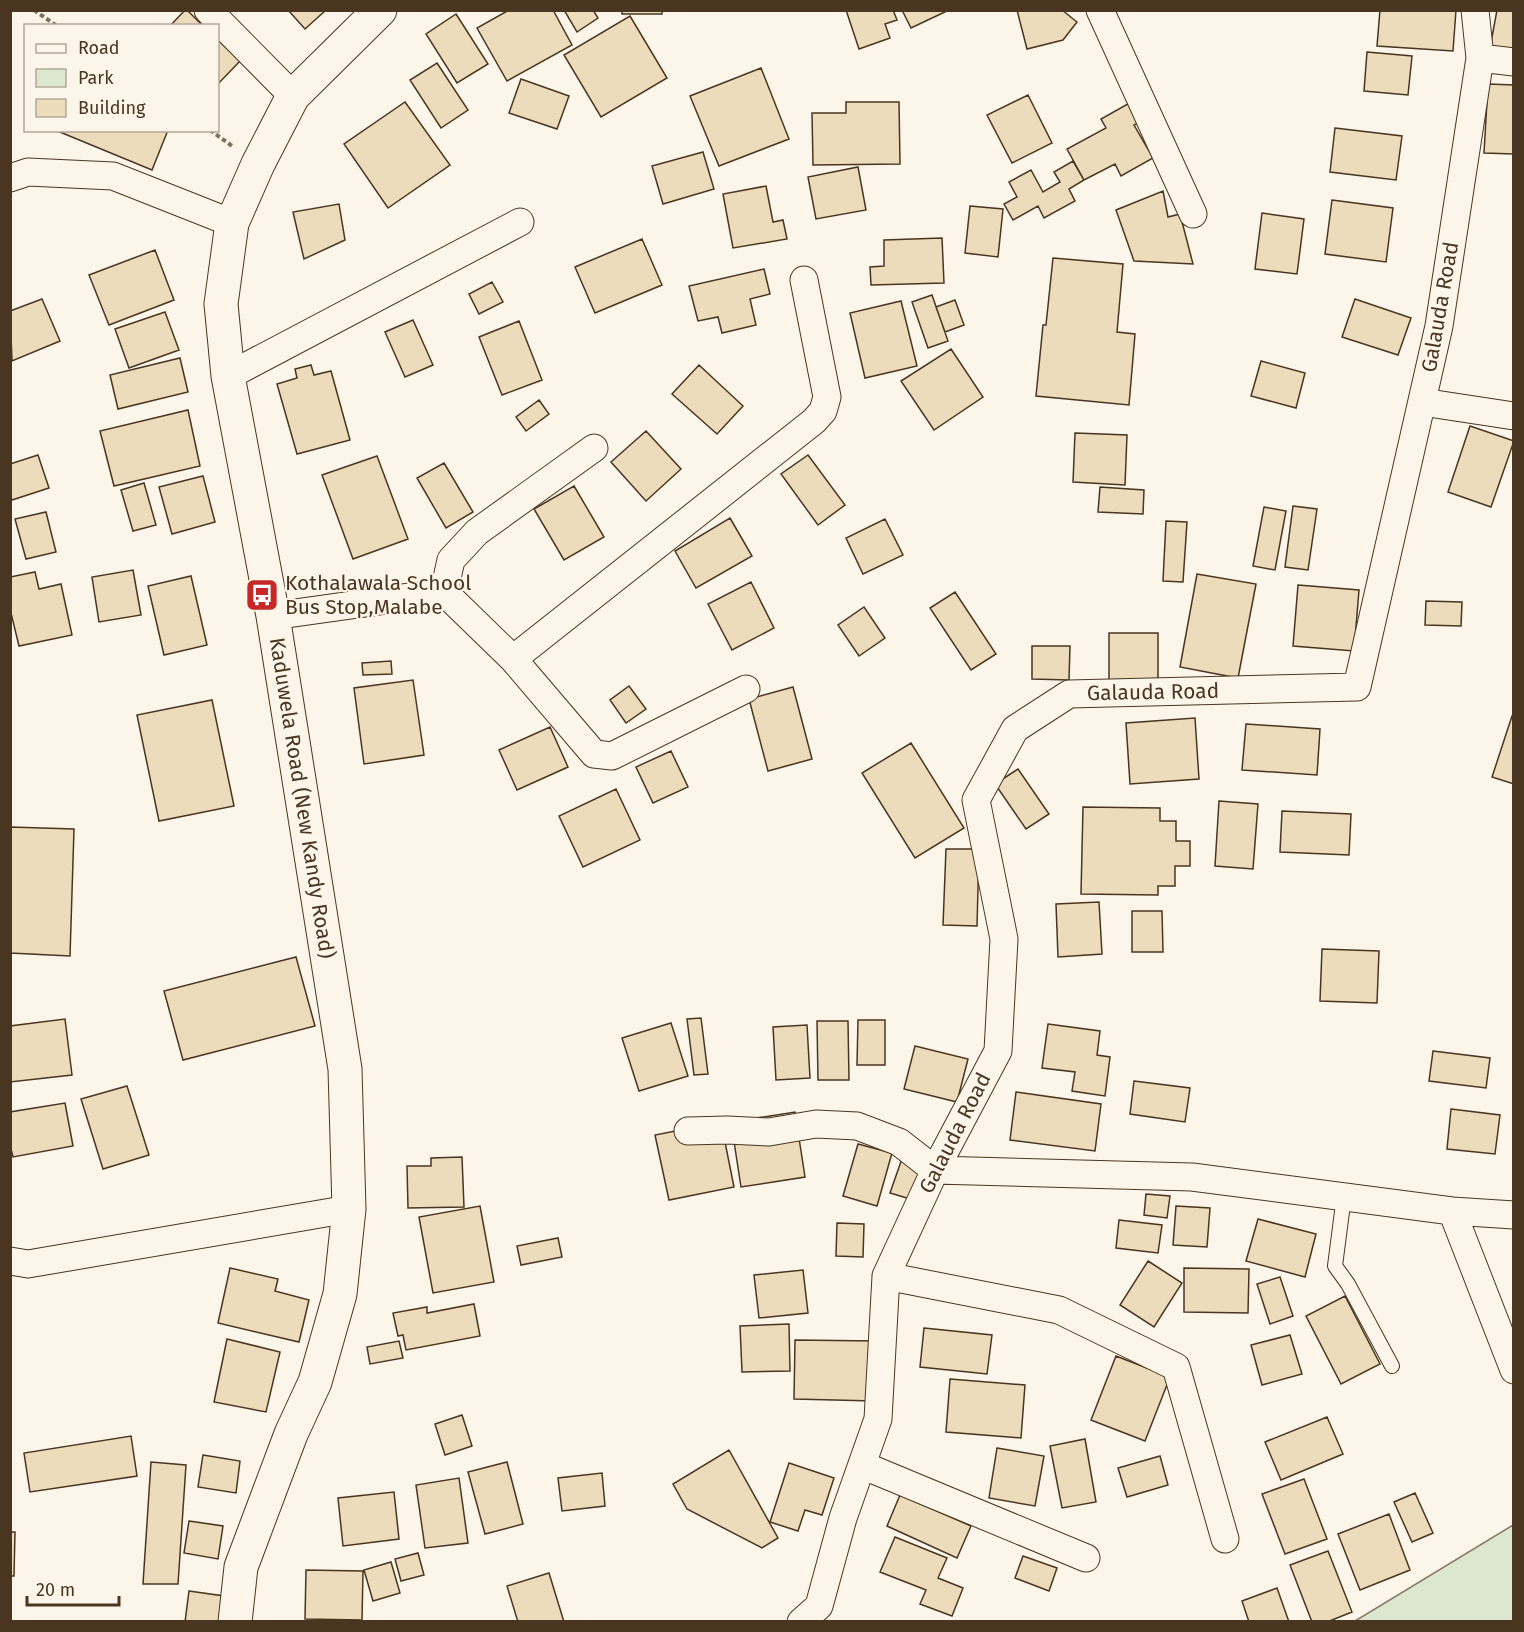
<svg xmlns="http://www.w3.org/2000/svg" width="1524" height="1632" viewBox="0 0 1524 1632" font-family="'Fira Sans',sans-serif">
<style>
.green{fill:#dce7d0;stroke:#887966;stroke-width:1.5}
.building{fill:#ecdcbc;stroke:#4a3520;stroke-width:1.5}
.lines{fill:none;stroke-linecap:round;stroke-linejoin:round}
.lane-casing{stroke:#4a3520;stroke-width:16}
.street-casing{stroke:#4a3520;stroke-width:29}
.primary-casing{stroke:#4a3520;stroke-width:35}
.path{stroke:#7f6f5c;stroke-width:4;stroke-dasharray:4.5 3;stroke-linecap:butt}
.lane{stroke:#fbf6e9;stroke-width:14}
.street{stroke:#fbf6e9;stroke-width:27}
.primary{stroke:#fbf6e9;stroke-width:33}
.labels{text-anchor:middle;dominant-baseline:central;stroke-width:4.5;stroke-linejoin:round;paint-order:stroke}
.street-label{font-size:21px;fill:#4a3520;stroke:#fbf6e9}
.poi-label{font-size:21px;fill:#4a3520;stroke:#fbf6e9;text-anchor:start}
</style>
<rect width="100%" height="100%" fill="#fbf6e9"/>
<!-- green -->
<path class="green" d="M 1513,1525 L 1513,1621 L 1355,1621 Z"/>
<!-- building -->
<path class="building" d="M 185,10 L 187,10 L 203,26 L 170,26 Z
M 288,10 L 326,10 L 305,29 Z
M 509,10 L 553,10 L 572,45 L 507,81 L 477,28 Z
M 564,10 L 593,10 L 598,18 L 577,32 Z
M 622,10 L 662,10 L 662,14 L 622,14 Z
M 846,10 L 893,10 L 897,20 L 885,24 L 890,38 L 859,49 Z
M 902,10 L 949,10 L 911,28 Z
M 1017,10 L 1062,10 L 1077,22 L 1063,40 L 1027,49 Z
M 1380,10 L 1456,10 L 1453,51 L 1377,46 Z
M 1497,10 L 1514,10 L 1514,52 L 1490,48 Z
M 456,14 L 488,64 L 457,83 L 426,34 Z
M 630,16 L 667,78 L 601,117 L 564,55 Z
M 218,40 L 240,61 L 218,84 Z
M 1367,52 L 1412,56 L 1408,95 L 1364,91 Z
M 437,63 L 468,110 L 441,128 L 410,80 Z
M 761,68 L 789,139 L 719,166 L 690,96 Z
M 521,79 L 569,96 L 557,129 L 509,113 Z
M 1488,84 L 1514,85 L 1514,154 L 1484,153 Z
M 1028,95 L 1052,143 L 1012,163 L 987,115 Z
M 1133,101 L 1144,120 L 1134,125 L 1153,158 L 1121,176 L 1115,164 L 1084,180 L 1067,149 L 1106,128 L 1101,119 Z
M 405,102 L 450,165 L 388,208 L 344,144 Z
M 846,102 L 899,102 L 900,164 L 813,165 L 812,113 L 846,113 Z
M 1335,128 L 1402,136 L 1396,180 L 1330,172 Z
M 55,130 L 168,130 L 152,170 Z
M 703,152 L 714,189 L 663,204 L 652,166 Z
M 1073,161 L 1084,180 L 1069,189 L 1075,201 L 1044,218 L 1038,206 L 1013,220 L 1004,204 L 1017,197 L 1009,182 L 1031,170 L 1043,192 L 1060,182 L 1054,172 Z
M 858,167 L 866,210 L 816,219 L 808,177 Z
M 766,186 L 773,222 L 783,220 L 787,239 L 733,248 L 723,194 Z
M 1163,191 L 1168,217 L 1180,214 L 1193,264 L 1134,261 L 1116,210 Z
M 1332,200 L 1393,208 L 1386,262 L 1325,254 Z
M 339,204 L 345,240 L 304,259 L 293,212 Z
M 970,206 L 1003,209 L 998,257 L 965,253 Z
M 1262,213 L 1304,219 L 1297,274 L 1255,269 Z
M 942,238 L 944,283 L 871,285 L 870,267 L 884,266 L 884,240 Z
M 642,239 L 662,285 L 595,313 L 575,267 Z
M 155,250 L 174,300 L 109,325 L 89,275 Z
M 1053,258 L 1123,264 L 1117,332 L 1135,334 L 1129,405 L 1036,396 L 1043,325 L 1046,325 Z
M 764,269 L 770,294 L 750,299 L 756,325 L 722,333 L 718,317 L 698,321 L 689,286 Z
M 492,282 L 503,302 L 479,314 L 469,294 Z
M 932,295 L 948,341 L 928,348 L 912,302 Z
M 42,299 L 60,341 L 12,361 L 10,311 Z
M 1355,299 L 1411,318 L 1398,355 L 1342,337 Z
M 955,300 L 964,325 L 945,332 L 936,307 Z
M 901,301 L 917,366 L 865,378 L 850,313 Z
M 165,312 L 179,350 L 129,368 L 115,329 Z
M 413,320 L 433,365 L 405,377 L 385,332 Z
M 519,321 L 542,380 L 502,395 L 479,337 Z
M 951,349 L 983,397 L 934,430 L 901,381 Z
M 180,358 L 188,392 L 118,409 L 110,375 Z
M 1261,361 L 1305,373 L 1296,408 L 1251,396 Z
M 311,365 L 314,375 L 331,371 L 350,440 L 297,454 L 277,384 L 297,378 L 295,369 Z
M 699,365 L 743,406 L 717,434 L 672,394 Z
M 539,400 L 549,414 L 526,431 L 516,417 Z
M 188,410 L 200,466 L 114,486 L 100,431 Z
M 1470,426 L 1514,441 L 1491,507 L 1448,492 Z
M 646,431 L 681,469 L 646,501 L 611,462 Z
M 1075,433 L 1127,435 L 1125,485 L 1073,482 Z
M 38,455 L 49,488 L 12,500 L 10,496 L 10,464 Z
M 808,455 L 845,505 L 818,525 L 781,474 Z
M 377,456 L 408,539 L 353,559 L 322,475 Z
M 444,463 L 473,512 L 446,528 L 417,478 Z
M 203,476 L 215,522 L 172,534 L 159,487 Z
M 144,483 L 156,525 L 133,531 L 121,490 Z
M 574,486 L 604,537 L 564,560 L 534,509 Z
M 1100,487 L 1144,490 L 1143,514 L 1098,512 Z
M 1293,506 L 1317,509 L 1308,570 L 1285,567 Z
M 1264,507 L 1286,511 L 1275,570 L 1253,566 Z
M 46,512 L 56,552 L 26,559 L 15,519 Z
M 730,518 L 752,556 L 696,588 L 675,551 Z
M 885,519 L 903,555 L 863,574 L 846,538 Z
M 1166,521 L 1187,522 L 1183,582 L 1163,581 Z
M 133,570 L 141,615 L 99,622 L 92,577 Z
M 35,572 L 39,589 L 61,584 L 72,635 L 19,646 L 10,609 L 10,577 Z
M 1197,574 L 1256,584 L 1238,678 L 1180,667 Z
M 191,576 L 207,645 L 164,655 L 148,586 Z
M 751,582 L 774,628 L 732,650 L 708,604 Z
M 1298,585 L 1359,590 L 1354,651 L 1293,646 Z
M 955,592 L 996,654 L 971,670 L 930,608 Z
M 1426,601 L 1462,602 L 1461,626 L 1425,625 Z
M 864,607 L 885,638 L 859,656 L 838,625 Z
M 1109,633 L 1158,633 L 1158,681 L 1109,681 Z
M 1032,646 L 1070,646 L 1069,680 L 1032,679 Z
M 391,661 L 392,674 L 363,675 L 362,663 Z
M 413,680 L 424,755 L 364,764 L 354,688 Z
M 629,686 L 646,709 L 626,723 L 610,700 Z
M 793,687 L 812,759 L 768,771 L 749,699 Z
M 212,700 L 234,806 L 159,821 L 137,715 Z
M 1512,716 L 1514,716 L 1514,784 L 1492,777 Z
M 1195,718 L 1199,779 L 1130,784 L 1126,723 Z
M 1246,724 L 1320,729 L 1317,775 L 1242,770 Z
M 550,727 L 568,767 L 517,790 L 499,750 Z
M 911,743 L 964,828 L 915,858 L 862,773 Z
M 671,751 L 688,787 L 653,803 L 636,767 Z
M 1018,769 L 1049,814 L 1026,829 L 995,784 Z
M 616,789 L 640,840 L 583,867 L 559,816 Z
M 1219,801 L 1258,804 L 1253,869 L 1215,866 Z
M 1083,807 L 1160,808 L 1160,821 L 1176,821 L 1176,841 L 1190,841 L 1190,866 L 1175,866 L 1175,886 L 1158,886 L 1158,895 L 1081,894 Z
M 1282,811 L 1351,814 L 1349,855 L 1280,852 Z
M 10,827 L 74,829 L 70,956 L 10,953 Z
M 946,849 L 979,849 L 977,926 L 943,925 Z
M 1099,902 L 1102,954 L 1058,957 L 1056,904 Z
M 1132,911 L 1162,911 L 1163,952 L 1132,952 Z
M 1322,949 L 1379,951 L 1377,1003 L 1320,1001 Z
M 296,957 L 315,1026 L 183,1060 L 164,991 Z
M 701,1018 L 708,1074 L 694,1075 L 687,1019 Z
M 65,1019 L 72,1075 L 10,1082 L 10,1026 Z
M 858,1020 L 885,1020 L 885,1065 L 857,1065 Z
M 817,1021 L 848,1021 L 849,1080 L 818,1080 Z
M 671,1023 L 688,1076 L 639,1091 L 622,1038 Z
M 1048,1024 L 1100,1031 L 1097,1055 L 1110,1057 L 1105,1096 L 1072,1091 L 1075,1072 L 1042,1068 Z
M 807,1025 L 810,1078 L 776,1080 L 773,1027 Z
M 915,1046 L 968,1059 L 957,1102 L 904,1089 Z
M 1433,1051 L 1490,1058 L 1486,1088 L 1429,1081 Z
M 1134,1081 L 1190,1088 L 1185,1122 L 1130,1114 Z
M 127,1086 L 149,1155 L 103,1169 L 81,1099 Z
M 1016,1092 L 1101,1104 L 1095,1151 L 1010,1140 Z
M 65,1103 L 73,1146 L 13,1157 L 10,1145 L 10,1112 Z
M 1451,1109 L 1500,1115 L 1495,1154 L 1447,1149 Z
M 795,1112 L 805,1177 L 741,1187 L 731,1122 Z
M 721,1122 L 734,1187 L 669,1200 L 655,1135 Z
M 858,1144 L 892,1153 L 877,1206 L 843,1196 Z
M 905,1150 L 931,1159 L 917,1201 L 890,1193 Z
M 462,1157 L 464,1207 L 408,1208 L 407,1166 L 431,1166 L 431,1158 Z
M 1146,1194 L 1170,1196 L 1167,1218 L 1144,1215 Z
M 480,1206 L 494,1282 L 433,1293 L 419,1217 Z
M 1176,1206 L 1210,1208 L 1207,1247 L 1173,1245 Z
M 1258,1219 L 1316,1234 L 1305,1277 L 1246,1261 Z
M 1119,1220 L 1162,1225 L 1158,1253 L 1116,1248 Z
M 837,1223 L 864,1224 L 863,1257 L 836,1256 Z
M 558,1238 L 562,1257 L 521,1265 L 517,1246 Z
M 1148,1261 L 1182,1283 L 1154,1327 L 1120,1305 Z
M 230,1268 L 278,1279 L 275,1291 L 309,1300 L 299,1342 L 218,1323 Z
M 1184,1268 L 1249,1269 L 1248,1313 L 1184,1312 Z
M 803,1270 L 808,1313 L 759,1318 L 754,1275 Z
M 1280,1277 L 1293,1316 L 1270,1324 L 1257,1284 Z
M 1345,1296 L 1380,1364 L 1341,1384 L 1306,1316 Z
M 474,1304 L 480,1336 L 406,1350 L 403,1335 L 398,1336 L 393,1313 L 427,1307 L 427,1313 Z
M 789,1324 L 790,1371 L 742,1372 L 740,1326 Z
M 924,1328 L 992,1335 L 987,1374 L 920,1367 Z
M 1290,1335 L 1302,1374 L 1262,1385 L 1251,1345 Z
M 227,1339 L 280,1352 L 266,1412 L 214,1402 Z
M 795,1340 L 875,1341 L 874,1401 L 794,1399 Z
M 399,1341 L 403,1358 L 370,1364 L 367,1347 Z
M 1116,1356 L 1170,1377 L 1145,1441 L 1091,1420 Z
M 950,1379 L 1025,1385 L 1021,1438 L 946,1432 Z
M 462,1415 L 472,1446 L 445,1455 L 435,1424 Z
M 1327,1417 L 1343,1454 L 1281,1480 L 1265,1442 Z
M 131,1436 L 137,1476 L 30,1492 L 24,1453 Z
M 1085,1439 L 1096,1502 L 1062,1508 L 1050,1446 Z
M 997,1448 L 1044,1456 L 1035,1506 L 989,1498 Z
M 729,1450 L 778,1538 L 762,1548 L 687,1509 L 673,1484 Z
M 203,1455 L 240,1461 L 236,1493 L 198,1487 Z
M 1160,1456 L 1168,1485 L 1127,1497 L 1118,1468 Z
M 151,1462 L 186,1465 L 178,1584 L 143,1584 Z
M 507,1462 L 523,1524 L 485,1534 L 468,1472 Z
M 789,1463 L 834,1478 L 822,1515 L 805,1510 L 798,1531 L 770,1522 Z
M 602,1473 L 605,1506 L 562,1511 L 558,1478 Z
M 459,1478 L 468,1543 L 425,1548 L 416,1485 Z
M 1304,1479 L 1327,1539 L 1285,1554 L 1262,1494 Z
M 394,1492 L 399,1539 L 343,1546 L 338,1498 Z
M 1415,1493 L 1433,1533 L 1412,1542 L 1394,1502 Z
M 900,1495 L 971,1526 L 957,1558 L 887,1526 Z
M 1389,1514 L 1410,1570 L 1360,1590 L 1338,1534 Z
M 189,1521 L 223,1526 L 218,1559 L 184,1553 Z
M 10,1532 L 15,1532 L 14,1576 L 10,1576 Z
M 895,1537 L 947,1558 L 938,1578 L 963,1588 L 952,1616 L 920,1604 L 926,1590 L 880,1572 Z
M 1328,1551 L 1352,1612 L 1327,1622 L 1312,1622 L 1290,1565 Z
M 418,1553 L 424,1575 L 401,1581 L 395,1559 Z
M 1023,1556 L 1057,1568 L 1049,1591 L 1015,1578 Z
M 391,1562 L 400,1593 L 373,1601 L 364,1570 Z
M 306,1570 L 363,1571 L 362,1620 L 305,1619 Z
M 549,1573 L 564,1622 L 518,1622 L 507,1586 Z
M 1277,1588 L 1289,1622 L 1249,1622 L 1242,1601 Z
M 189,1591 L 224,1596 L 220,1622 L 185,1622 Z"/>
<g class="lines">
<!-- lane casing -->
<g class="lane-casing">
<path id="lane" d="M 1344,1196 L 1335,1266 L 1348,1284 L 1392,1366"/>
</g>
<!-- street casing -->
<g class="street-casing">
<path id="street" d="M 208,10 L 293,96
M 1100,10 L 1193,214
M 1480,58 L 1514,62
M 10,178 L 28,172 L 113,176 L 232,223
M 228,376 L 520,222
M 1422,402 L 1514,416
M 444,592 L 451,560 L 477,532 L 594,448
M 273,616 L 444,592 L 513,659 L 594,754 L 612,756 L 746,689
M 513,659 L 814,421 L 823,411 L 827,397 L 804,280
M 688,1131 L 727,1130 L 769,1132 L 816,1124 L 857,1126 L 899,1142 L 935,1170 L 1192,1177 L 1452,1211 L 1514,1370
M 1452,1211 L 1514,1215
M 10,1261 L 28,1264 L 349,1209
M 886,1276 L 1059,1310 L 1176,1367 L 1225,1539
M 862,1465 L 1086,1558
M 801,1622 L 819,1606 L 843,1518 L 878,1419 L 886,1276 L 935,1170 L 998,1051 L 1004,939 L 976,800 L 1015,729 L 1069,694 L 1357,687 L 1439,326 L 1480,58 L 1475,10"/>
</g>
<!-- primary casing -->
<g class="primary-casing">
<path id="primary" d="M 235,1622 L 241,1567 L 291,1434 L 315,1382 L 340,1294 L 349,1209 L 345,1069 L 273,616 L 228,376 L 221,304 L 232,223 L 258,164 L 293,96 L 380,10"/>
</g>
<!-- path -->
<path class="path" d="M 34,10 L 57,26
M 210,130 L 232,146"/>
<!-- lane -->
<use href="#lane" class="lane"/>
<!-- street -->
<use href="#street" class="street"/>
<!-- primary -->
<use href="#primary" class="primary"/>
</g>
<!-- icons -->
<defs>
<g id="bus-square" transform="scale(1.725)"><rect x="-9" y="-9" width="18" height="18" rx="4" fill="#c62828" stroke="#fbf6e9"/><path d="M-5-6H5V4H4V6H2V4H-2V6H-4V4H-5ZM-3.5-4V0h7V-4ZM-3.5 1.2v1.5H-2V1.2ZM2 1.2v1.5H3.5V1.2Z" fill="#fff"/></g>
</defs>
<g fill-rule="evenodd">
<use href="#bus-square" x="262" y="595"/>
</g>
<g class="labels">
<!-- street labels -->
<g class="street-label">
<text transform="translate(1440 307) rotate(-80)">Galauda Road</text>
<text transform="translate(1153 692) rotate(-1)">Galauda Road</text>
<text transform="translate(302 798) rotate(81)">Kaduwela Road (New Kandy Road)</text>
<text transform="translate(955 1133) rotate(-63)">Galauda Road</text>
</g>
<!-- poi labels -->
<g class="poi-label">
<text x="285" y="583">Kothalawala School<tspan x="285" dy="24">Bus Stop,Malabe</tspan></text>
</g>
</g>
<!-- border -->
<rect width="1524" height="1632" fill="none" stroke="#4a3520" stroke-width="24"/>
<!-- legend -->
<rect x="24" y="24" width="195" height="108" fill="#fbf6e9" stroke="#b4a999" stroke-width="1.5"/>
<rect x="36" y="44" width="30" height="9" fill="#fbf6e9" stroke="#b4a999" stroke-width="1.5"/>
<text x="78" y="54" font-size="18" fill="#4a3520">Road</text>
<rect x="36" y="69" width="30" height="18" fill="#dce7d0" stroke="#b4a999" stroke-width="1.5"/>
<text x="78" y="84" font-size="18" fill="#4a3520">Park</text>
<rect x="36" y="99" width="30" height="18" fill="#ecdcbc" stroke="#b4a999" stroke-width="1.5"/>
<text x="78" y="114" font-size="18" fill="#4a3520">Building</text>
<!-- scale -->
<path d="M27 1596v9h92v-9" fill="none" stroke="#4a3520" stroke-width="3"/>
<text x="36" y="1596" font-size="18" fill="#4a3520" stroke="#fbf6e9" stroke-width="4.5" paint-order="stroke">20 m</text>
</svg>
